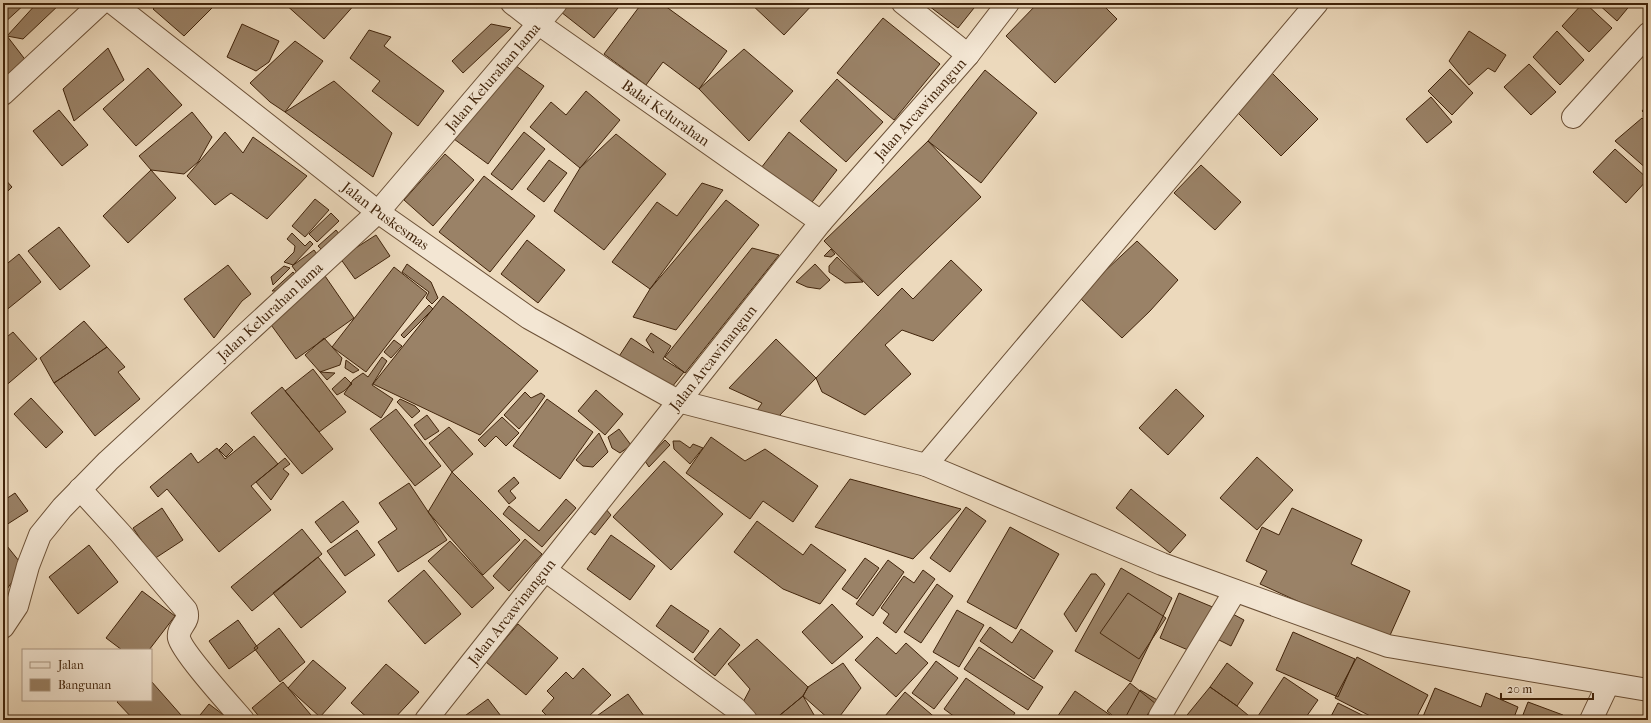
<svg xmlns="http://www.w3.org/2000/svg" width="1651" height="723" viewBox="0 0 1651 723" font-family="'IM FELL French Canon',serif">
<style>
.building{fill:#9a8267;stroke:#41240b}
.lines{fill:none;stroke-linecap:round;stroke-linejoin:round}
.minor-casing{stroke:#6c5137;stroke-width:24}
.minor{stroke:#f3e6d3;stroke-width:22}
.labels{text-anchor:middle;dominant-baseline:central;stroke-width:3;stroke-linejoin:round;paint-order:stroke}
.street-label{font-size:15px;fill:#41240b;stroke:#f3e6d3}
</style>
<rect width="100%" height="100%" fill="#ecd9bc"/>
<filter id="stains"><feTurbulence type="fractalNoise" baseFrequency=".005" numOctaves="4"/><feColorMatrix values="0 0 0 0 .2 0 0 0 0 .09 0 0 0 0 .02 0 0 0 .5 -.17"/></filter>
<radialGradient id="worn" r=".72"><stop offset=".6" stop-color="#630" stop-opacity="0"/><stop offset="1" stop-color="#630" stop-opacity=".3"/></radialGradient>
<!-- building -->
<path class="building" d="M 3,3 L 26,3 L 3,24 Z
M 37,3 L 61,3 L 23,39 L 7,36 Z
M 159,3 L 210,3 L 213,7 L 184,36 L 153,9 Z
M 284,3 L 356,3 L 324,39 Z
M 568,3 L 622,3 L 594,38 L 561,12 Z
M 642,3 L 661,3 L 727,51 L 699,89 L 663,62 L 646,85 L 604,54 Z
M 750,3 L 814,3 L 784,35 Z
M 925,3 L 978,3 L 958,28 Z
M 1038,3 L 1101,3 L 1117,19 L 1055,83 L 1006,36 Z
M 1583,3 L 1585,3 L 1612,28 L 1589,52 L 1562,26 Z
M 1597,3 L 1632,3 L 1617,21 Z
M 883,18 L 940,64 L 894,120 L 837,73 Z
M 242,24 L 279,41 L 269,62 L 256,71 L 227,57 Z
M 491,24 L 511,28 L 463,73 L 452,61 Z
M 369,30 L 391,37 L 384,46 L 444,91 L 418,126 L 372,91 L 380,81 L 350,58 Z
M 1469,31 L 1506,55 L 1495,72 L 1488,68 L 1469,85 L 1449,61 Z
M 1557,31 L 1584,60 L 1560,85 L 1533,57 Z
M 7,36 L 27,62 L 3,84 L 3,40 Z
M 295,41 L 323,61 L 285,112 L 270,102 L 250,83 Z
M 108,48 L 124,80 L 74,121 L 63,89 Z
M 744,49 L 793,91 L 749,141 L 699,89 Z
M 509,61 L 544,86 L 488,164 L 454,139 Z
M 1529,64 L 1556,92 L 1531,115 L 1504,87 Z
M 148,68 L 182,105 L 136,146 L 103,109 Z
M 1450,69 L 1473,93 L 1452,115 L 1428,91 Z
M 985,70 L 1037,113 L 981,183 L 928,141 Z
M 1272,73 L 1318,119 L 1281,156 L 1235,110 Z
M 837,79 L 883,122 L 846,162 L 800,121 Z
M 334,81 L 392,133 L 373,177 L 285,112 Z
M 586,91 L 620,120 L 580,168 L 530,127 L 551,102 L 566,115 Z
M 1431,97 L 1452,122 L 1427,143 L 1406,119 Z
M 1648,104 L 1648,117 L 1642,111 Z
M 59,110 L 88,145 L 62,166 L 33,131 Z
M 192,112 L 212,137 L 198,162 L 184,174 L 151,170 L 139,156 Z
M 1642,118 L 1648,124 L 1648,170 L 1615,141 Z
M 225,132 L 243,153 L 253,137 L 307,176 L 267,219 L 231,193 L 215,205 L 187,176 Z
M 524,132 L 545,149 L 512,190 L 491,174 Z
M 789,132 L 837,170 L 809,206 L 761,168 Z
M 616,134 L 666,174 L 604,250 L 554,211 L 580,168 Z
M 928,141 L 981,197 L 878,296 L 824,241 Z
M 1615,149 L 1648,179 L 1626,203 L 1593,172 Z
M 445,154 L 474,180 L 433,226 L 404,200 Z
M 549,160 L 567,173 L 544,202 L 527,189 Z
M 1201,165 L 1241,202 L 1215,230 L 1174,193 Z
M 151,170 L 176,198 L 128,243 L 103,216 Z
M 484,176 L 535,216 L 490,272 L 439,232 Z
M 3,177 L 12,187 L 3,196 Z
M 702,183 L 723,190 L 650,289 L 612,262 L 657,202 L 677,216 Z
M 315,199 L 329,210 L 305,237 L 292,226 Z
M 726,200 L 759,225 L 676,330 L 633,317 L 650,289 Z
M 331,213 L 339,221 L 317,242 L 309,234 Z
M 59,227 L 90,266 L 60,290 L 28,251 Z
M 336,230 L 340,235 L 323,251 L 318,246 Z
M 292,233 L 305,246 L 310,241 L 313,244 L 293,265 L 284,262 L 294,252 L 295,246 L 287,239 Z
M 376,235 L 390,256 L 355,279 L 340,258 Z
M 527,240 L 565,270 L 538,303 L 501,274 Z
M 1137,241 L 1178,280 L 1150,311 L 1122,338 L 1081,299 L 1105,271 Z
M 752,248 L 779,255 L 685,373 L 665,357 Z
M 831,249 L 835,254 L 831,257 L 824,256 Z
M 314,250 L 322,261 L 300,277 L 292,266 Z
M 19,254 L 41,282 L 4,312 L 3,267 Z
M 837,257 L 863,282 L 845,283 L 829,272 L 829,266 Z
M 951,260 L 982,290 L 933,341 L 902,330 L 885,345 L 911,374 L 865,415 L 822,392 L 816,378 L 902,288 L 913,299 Z
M 407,264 L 431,282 L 438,298 L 432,304 L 426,298 L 429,292 L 402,272 Z
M 815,264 L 830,280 L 820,289 L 807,287 L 796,282 Z
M 228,265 L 251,294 L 242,301 L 214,338 L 184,299 Z
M 284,266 L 290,268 L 273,285 L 271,277 Z
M 394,267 L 427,293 L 366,372 L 332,347 Z
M 293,272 L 299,279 L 279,291 L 272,291 Z
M 325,276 L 354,318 L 296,359 L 266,318 Z
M 443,296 L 538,371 L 480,435 L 373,384 Z
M 429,305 L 433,309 L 404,338 L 401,335 Z
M 84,321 L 107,347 L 54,383 L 40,358 Z
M 13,332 L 37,359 L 3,388 L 3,340 Z
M 651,333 L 671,346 L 663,359 L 684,372 L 668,392 L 614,364 L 631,338 L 654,353 L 646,340 Z
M 324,338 L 342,358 L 340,365 L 320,372 L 305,355 Z
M 776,339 L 816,378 L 778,417 L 756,412 L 762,403 L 729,388 Z
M 394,340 L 402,346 L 391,358 L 384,352 Z
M 107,347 L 125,367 L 118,372 L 140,399 L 95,436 L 54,383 Z
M 382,357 L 387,361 L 372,385 L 393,399 L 381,418 L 344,394 L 353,380 L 363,373 L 368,377 Z
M 346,360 L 359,370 L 353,373 L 345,368 Z
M 313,369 L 346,412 L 319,432 L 285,391 Z
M 320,372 L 335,373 L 327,380 Z
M 345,377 L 352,384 L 344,391 L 337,395 L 332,389 Z
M 282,387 L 333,449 L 302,474 L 251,413 Z
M 1176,389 L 1204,416 L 1168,455 L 1139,428 Z
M 596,390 L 623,414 L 605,435 L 578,411 Z
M 525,392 L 531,398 L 541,393 L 545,396 L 533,413 L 519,429 L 504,415 Z
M 31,398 L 63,432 L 46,448 L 14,414 Z
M 400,399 L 415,406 L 420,411 L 412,418 L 397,402 Z
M 547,399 L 593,432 L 560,479 L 513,446 Z
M 396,409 L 441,466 L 415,486 L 370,429 Z
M 427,415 L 439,431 L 425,440 L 414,425 Z
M 502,417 L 519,433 L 506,446 L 496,436 L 485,447 L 478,440 Z
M 449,427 L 473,454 L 452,472 L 429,443 Z
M 619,429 L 631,445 L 620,453 L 612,448 L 608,437 Z
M 599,433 L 608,452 L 593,467 L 583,466 L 576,460 Z
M 254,436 L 278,464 L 251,486 L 271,510 L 219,552 L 167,489 L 158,497 L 150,487 L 191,453 L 198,463 L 217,448 L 225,459 Z
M 711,437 L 745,461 L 765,449 L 818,486 L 793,522 L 763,501 L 750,519 L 686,473 Z
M 665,440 L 670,445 L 649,467 L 645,461 Z
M 673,441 L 680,441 L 690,448 L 693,444 L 703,448 L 690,464 L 674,449 Z
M 226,443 L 233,450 L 226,457 L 219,450 Z
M 1257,457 L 1293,490 L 1257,530 L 1220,498 Z
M 285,458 L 290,464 L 283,469 L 289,474 L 271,500 L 256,482 Z
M 664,461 L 723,514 L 671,570 L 613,517 Z
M 452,472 L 520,540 L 483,575 L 428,512 Z
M 514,477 L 519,483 L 510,491 L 516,498 L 509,504 L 498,491 Z
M 850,479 L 961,509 L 913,559 L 815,527 Z
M 409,483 L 447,540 L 398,572 L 378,542 L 397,529 L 379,503 Z
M 1131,489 L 1186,535 L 1170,553 L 1116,508 Z
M 15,493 L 28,511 L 3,527 L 3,501 Z
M 566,499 L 576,508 L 542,547 L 503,514 L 509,506 L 539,531 Z
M 343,501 L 359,522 L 331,543 L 315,522 Z
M 966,507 L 986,521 L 950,572 L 930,558 Z
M 162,508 L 183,540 L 154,559 L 133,528 Z
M 605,508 L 611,515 L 595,535 L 585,528 Z
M 1292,508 L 1362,540 L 1351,564 L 1410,591 L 1387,642 L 1260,584 L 1267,571 L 1246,561 L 1262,527 L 1279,535 Z
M 757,521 L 803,555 L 811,544 L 846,570 L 820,604 L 783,589 L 734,552 Z
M 1010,527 L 1059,554 L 1016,629 L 967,602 Z
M 302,529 L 322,554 L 252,611 L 231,587 Z
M 357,530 L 375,555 L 345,576 L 327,551 Z
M 611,535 L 655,566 L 630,600 L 587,569 Z
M 525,539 L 542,554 L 509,591 L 493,576 Z
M 3,541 L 23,566 L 3,595 Z
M 450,541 L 494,588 L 472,608 L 428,561 Z
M 89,545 L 118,582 L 78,614 L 49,577 Z
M 318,557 L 346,592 L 301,628 L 273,593 Z
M 865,558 L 879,568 L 857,599 L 842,589 Z
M 888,560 L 904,572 L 873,616 L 856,604 Z
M 1121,568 L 1172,598 L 1131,682 L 1075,651 Z
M 424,570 L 461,614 L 425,644 L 388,601 Z
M 923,570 L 935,579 L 896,633 L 883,623 L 889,614 L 881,608 L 904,576 L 914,583 Z
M 1091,574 L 1096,574 L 1105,584 L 1076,632 L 1064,614 Z
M 937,584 L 953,596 L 921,643 L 904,632 Z
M 142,591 L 175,616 L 149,650 L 122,650 L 106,638 Z
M 1128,593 L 1166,618 L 1139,659 L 1100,633 Z
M 1179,593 L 1215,608 L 1195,653 L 1160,638 Z
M 832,604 L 863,637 L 832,664 L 802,632 Z
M 671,605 L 709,631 L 693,653 L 656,626 Z
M 957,610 L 984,625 L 959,667 L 933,652 Z
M 1229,612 L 1244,620 L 1231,646 L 1215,638 Z
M 238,620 L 258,648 L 229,669 L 209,641 Z
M 518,624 L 558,658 L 526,695 L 486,662 Z
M 990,627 L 1012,643 L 1021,629 L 1053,651 L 1034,679 L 980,641 Z
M 279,628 L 305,662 L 280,682 L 254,648 Z
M 720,628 L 740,645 L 715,676 L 694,659 Z
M 1293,632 L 1355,659 L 1338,697 L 1276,670 Z
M 877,637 L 896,654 L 906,643 L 928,663 L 896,697 L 855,660 Z
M 757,639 L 808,687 L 803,696 L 774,720 L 762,720 L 741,706 L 750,689 L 728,664 Z
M 979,647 L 1043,687 L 1028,710 L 964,669 Z
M 1357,657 L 1428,695 L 1415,720 L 1378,720 L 1335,698 Z
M 313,660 L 346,688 L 320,717 L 288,688 Z
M 936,661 L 958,678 L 934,709 L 912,693 Z
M 843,663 L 861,688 L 837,720 L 830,720 L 803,696 L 808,687 Z
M 1227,663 L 1253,683 L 1237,706 L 1210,687 Z
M 386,664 L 419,692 L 393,720 L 370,720 L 351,703 Z
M 583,668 L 611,695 L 585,720 L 551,720 L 542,711 L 554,698 L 547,691 L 566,672 L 573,679 Z
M 1284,677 L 1318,700 L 1304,720 L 1256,719 Z
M 966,678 L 1015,713 L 1010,720 L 959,720 L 944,709 Z
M 151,681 L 181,715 L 176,720 L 134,720 L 117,702 L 119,700 L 151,700 Z
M 283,682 L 311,715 L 305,720 L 262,720 L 252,708 Z
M 1130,683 L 1156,704 L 1143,720 L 1118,720 L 1107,711 Z
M 1210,687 L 1237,706 L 1254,720 L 1183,720 Z
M 1435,688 L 1481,707 L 1486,693 L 1518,707 L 1513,720 L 1423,720 L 1422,719 Z
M 1140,690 L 1161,702 L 1152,720 L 1124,720 Z
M 1075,691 L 1116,719 L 1115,720 L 1055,720 Z
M 905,692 L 938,720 L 890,720 L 885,716 Z
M 628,694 L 647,720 L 591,720 Z
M 803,696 L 817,720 L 774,720 Z
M 488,699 L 504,720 L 463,720 L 462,718 Z
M 1528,702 L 1563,715 L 1561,720 L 1521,720 Z
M 1338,703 L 1372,720 L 1329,720 Z
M 209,704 L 230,720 L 196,720 Z"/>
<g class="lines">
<!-- minor casing -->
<g class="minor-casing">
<g id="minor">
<path id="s1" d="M 113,3 L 378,212 L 529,318 L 678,401 L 926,465 L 1162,564 L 1388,646 L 1648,690"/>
<path id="s2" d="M 512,3 L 539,24 L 821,222"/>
<path d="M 903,3 L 968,55"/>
<path d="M 3,94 L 101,3"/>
<path d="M 1573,117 L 1648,34"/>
<path d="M 926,465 L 1317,3"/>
<path d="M 80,489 L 121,534 L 186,610 C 191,623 177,626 179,638 C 182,652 231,706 243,720"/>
<path d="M 545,570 L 735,708 L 746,720"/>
<path id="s3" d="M 3,627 L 17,606 L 28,566 L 40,535 L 62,508 L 108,461 L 378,212 L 556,3"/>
<path d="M 1160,716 L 1235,591"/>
<path id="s4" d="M 426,720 L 821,222 L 968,55 L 1008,3"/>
<path d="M 1591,720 L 1608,684"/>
</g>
</g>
<!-- minor -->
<use href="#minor" class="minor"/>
</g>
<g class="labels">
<!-- street labels -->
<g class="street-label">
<text stroke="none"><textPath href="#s3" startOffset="745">Jalan Kelurahan lama</textPath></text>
<text stroke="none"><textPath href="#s4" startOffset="786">Jalan Arcawinangun</textPath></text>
<text stroke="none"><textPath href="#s2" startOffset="189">Balai Kelurahan</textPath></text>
<text stroke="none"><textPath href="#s1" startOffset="346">Jalan Puskesmas</textPath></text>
<text stroke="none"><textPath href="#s3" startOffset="421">Jalan Kelurahan lama</textPath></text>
<text stroke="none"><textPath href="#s4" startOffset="462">Jalan Arcawinangun</textPath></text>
<text stroke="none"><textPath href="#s4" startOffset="138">Jalan Arcawinangun</textPath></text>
</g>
</g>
<!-- margin -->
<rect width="1651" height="723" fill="none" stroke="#ecd9bc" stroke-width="16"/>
<rect x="4" y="4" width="1643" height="715" fill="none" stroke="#41240b" stroke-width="2"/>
<rect x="8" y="8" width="1635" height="707" fill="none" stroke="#41240b"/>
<!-- legend -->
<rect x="22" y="649" width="130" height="52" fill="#f3e6d3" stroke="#ac9883"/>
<rect x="30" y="662" width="20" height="6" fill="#f3e6d3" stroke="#ac9883"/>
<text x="58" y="669" font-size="12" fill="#41240b">Jalan</text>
<rect x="30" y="679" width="20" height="12" fill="#9a8267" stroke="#ac9883"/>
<text x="58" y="689" font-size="12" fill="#41240b">Bangunan</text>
<!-- scale -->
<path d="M1501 693v6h92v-6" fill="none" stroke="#41240b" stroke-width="2"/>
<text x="1507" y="693" font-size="12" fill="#41240b" stroke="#f3e6d3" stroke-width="3" paint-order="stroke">20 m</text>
<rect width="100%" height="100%" filter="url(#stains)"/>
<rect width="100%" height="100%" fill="url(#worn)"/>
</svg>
